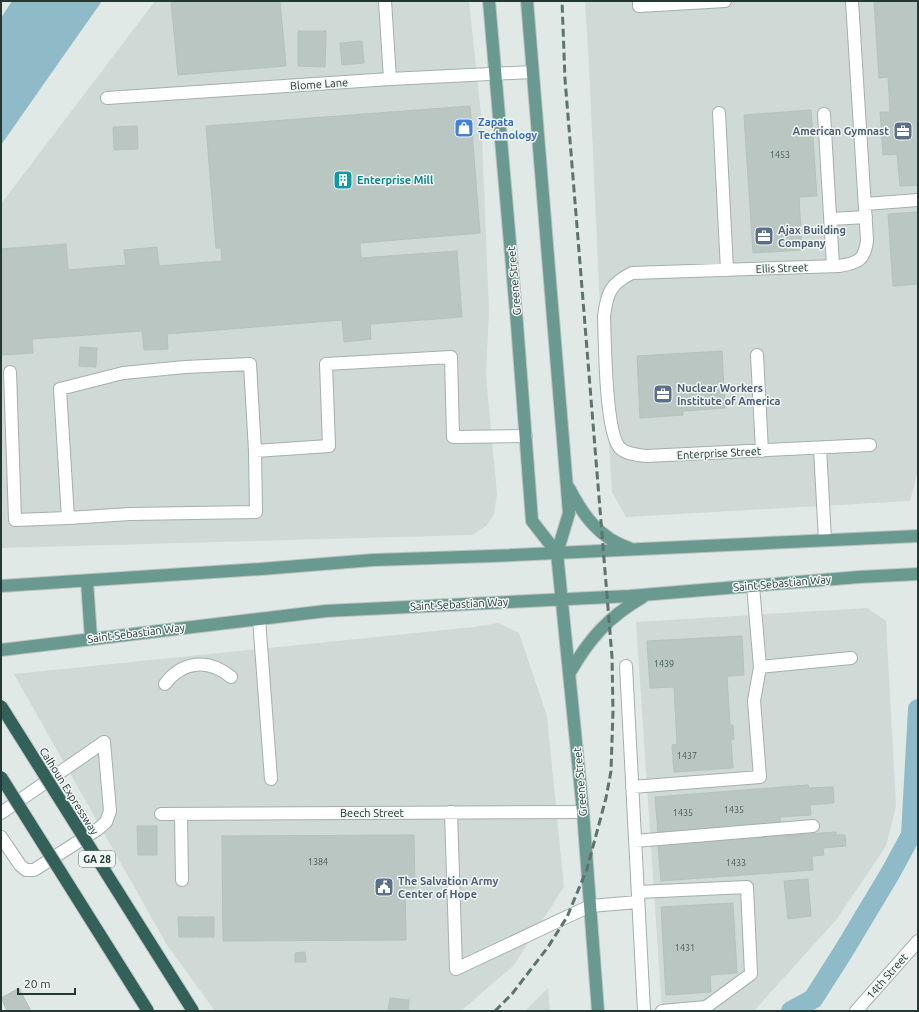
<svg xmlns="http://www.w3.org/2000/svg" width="919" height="1012" viewBox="0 0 919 1012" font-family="Ubuntu,sans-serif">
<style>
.built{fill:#cfd9d5}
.water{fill:#8fbbc8}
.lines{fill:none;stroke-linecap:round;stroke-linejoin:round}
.canal{stroke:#8fbbc8;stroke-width:20}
.building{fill:#b9c6c2;stroke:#b4c2bd}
.minor-casing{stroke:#a4b0ad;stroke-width:14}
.major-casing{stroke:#bdc3c2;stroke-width:14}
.minor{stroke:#fff;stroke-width:12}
.major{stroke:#6a9990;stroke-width:12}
.rail{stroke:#5d736f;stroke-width:3;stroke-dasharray:8 4;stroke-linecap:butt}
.highway-bridge-casing{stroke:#bdc3c2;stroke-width:14;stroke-linecap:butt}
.highway-bridge{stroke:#336059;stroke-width:12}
.labels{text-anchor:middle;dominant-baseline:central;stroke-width:3;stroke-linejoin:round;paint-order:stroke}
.number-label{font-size:9px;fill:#485b57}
.shield{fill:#f0f6f4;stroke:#60706d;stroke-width:1}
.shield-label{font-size:10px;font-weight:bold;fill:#233733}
.street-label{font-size:11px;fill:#233733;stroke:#f0f6f4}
.shop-label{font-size:11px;font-weight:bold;fill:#366cbe;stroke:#f0f6f4;text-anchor:start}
.service-label{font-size:11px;font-weight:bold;fill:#4e5e75;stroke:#f0f6f4;text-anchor:start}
.culture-label{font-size:11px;font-weight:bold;fill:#0d838f;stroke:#f0f6f4;text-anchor:start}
</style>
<rect width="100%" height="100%" fill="#e0e9e6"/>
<!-- built -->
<path class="built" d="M 155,1 L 469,1 L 481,114 L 489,312 L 486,376 L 497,494 L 494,514 L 486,526 L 472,535 L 1,548 L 1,204 Z
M 585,1 L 918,1 L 918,471 L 910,501 L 626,517 L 612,492 L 599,287 L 589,66 Z
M 867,608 L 886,621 L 896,806 L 886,846 L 836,920 L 754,1011 L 662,1011 L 636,622 Z
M 498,623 L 519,633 L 547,716 L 564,887 L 514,965 L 461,1011 L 215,1011 L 167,945 L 14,674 L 474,627 Z
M 548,988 L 550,1011 L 525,1011 Z"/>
<!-- water -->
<path class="water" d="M 12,1 L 102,1 L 1,145 L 1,18 Z"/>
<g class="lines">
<!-- canal -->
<path class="canal" d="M 791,1011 L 813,999 L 843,952 L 891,872 L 911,835 L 918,709"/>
</g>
<!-- building -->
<path class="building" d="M 171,1 L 280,1 L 286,66 L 178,75 Z
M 874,1 L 918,1 L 918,185 L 900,186 L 897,154 L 883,155 L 880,112 L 890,112 L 888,77 L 879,78 Z
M 298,31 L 326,31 L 325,67 L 298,66 Z
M 362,41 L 364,63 L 342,65 L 340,43 Z
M 470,106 L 480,233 L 360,243 L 361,258 L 457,251 L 462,317 L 370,324 L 371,339 L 344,342 L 342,320 L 167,334 L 168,349 L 144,350 L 142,331 L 32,339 L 33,353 L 1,355 L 1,249 L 66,244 L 68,270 L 126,265 L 124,250 L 157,247 L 159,266 L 222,261 L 221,248 L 216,248 L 206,126 Z
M 811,110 L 817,196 L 799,197 L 802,250 L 753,253 L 744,115 Z
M 137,126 L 138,149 L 114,150 L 113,127 Z
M 918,212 L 918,284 L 893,286 L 888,214 Z
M 80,347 L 97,348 L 96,367 L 79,366 Z
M 722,351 L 725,408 L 683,411 L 683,415 L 640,418 L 637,356 Z
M 742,636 L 744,675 L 727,676 L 730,725 L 733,725 L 734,739 L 731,740 L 733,768 L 674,772 L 672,745 L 677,744 L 674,687 L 650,688 L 647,641 Z
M 808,785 L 809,788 L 833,787 L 834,803 L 810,805 L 811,815 L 780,817 L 781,824 L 658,834 L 655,797 Z
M 137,826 L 157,826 L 157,855 L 138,855 Z
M 836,832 L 836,835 L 845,835 L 846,846 L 823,848 L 824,855 L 812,856 L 813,870 L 661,881 L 658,845 Z
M 414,835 L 415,888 L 405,888 L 406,940 L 223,941 L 222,836 Z
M 808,879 L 811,916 L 788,919 L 784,881 Z
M 733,903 L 737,973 L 710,975 L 711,992 L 666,995 L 661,907 Z
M 178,917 L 196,917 L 196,937 L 179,937 Z
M 197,917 L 214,917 L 214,937 L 197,937 Z
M 305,952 L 306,962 L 295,962 L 295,953 Z
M 19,988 L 31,1011 L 7,1011 L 1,998 Z
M 390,998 L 409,1000 L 408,1011 L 388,1011 Z"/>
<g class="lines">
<!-- minor casing -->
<g class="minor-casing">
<path id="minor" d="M 385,1 L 390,79
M 639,1 L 639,6 L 725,1
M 852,1 L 867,240 C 865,260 858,263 839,266 L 632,273 C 610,284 607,293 604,316 C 605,341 605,433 620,448 C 626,454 637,455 646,456 L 870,445
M 107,98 L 390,79 L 532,72
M 719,113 L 727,270
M 824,114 L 833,266
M 865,204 L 918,200
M 831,219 L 866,217
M 757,355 L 762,451
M 10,372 L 15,520 L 68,518 L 130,514 L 256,512 L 255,451 L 250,364 L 185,367 L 123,373 L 60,389 L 68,518
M 820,448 L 825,540
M 255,451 L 329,446 L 326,364 L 451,357 L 453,437 L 526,436
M 259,619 L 271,779
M 626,666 L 644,1011
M 760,667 L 851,658
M 165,684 C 183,660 209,659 231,677
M 632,787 L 760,777 L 754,701 L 760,667 L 753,586
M 451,812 L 456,969 L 590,906 L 638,902
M 1,813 L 104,742 L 110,811 L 106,822 L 98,829 L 34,870 L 26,870 L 20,865 L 1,837
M 161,814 L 583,812
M 181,814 L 182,880
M 635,841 L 813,826
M 638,892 L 747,887 L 751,974 L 706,1007 L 662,1011
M 856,1011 L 918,941"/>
</g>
<!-- major casing -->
<g class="major-casing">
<path id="major" d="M 489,1 L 517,324 L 532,521 L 557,553
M 527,1 L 569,513 L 557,553 L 583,812 L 598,1011
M 569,488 C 583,515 599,538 629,548
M 87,581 L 91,639
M 1,586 L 261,569 L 373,560 L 492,556 L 918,536
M 1,650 L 326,611 L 630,596 L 859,577 L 918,574
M 569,674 C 589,639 608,617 643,597"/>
</g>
<!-- minor -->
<use href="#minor" class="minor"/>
<!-- major -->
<use href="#major" class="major"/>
<!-- rail -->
<path class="rail" d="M 495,1011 L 512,994 L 548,947 L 567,917 L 587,869 L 606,798 L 611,771 L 613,711 L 612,657 L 565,79 L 562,1"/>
<!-- highway-bridge casing -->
<g class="highway-bridge-casing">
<path id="highway-bridge" d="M 1,706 L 193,1011
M 1,777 L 148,1011"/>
</g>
<!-- highway-bridge -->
<use href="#highway-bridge" class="highway-bridge"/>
</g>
<!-- icons -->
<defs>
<g id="shop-square" transform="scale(1)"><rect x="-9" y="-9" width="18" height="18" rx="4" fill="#3f7fe0" stroke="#f0f6f4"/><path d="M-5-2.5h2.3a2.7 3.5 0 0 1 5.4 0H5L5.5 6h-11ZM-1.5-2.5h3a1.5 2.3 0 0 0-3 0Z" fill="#fff"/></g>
<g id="office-square" transform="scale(1)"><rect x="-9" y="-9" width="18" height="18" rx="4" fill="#5c6f8a" stroke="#f0f6f4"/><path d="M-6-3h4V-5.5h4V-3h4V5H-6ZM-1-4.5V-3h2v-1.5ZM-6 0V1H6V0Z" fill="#fff"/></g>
<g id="building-square" transform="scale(1)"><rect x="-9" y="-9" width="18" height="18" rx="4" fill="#0f9aa8" stroke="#f0f6f4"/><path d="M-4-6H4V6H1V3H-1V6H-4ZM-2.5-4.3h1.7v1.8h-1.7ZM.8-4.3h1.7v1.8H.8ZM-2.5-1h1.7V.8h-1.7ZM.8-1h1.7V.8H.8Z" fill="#fff"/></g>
<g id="civic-square" transform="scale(1)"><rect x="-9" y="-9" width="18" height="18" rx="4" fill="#5c6f8a" stroke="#f0f6f4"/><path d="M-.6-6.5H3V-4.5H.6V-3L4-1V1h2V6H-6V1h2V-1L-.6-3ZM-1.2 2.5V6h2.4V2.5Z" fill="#fff"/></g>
</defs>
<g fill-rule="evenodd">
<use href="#shop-square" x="464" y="128"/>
<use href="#office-square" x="903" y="131"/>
<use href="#building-square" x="343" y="180"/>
<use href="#office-square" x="764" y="236"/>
<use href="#office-square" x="663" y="394"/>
<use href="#civic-square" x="384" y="887"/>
</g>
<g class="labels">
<!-- number labels -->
<g class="number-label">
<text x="780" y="155">1453</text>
<text x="664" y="664">1439</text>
<text x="687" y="756">1437</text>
<text x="734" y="810">1435</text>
<text x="683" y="813">1435</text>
<text x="318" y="862">1384</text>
<text x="736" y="863">1433</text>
<text x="685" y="948">1431</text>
</g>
<!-- shield labels -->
<rect class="shield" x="79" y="851" width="36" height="16" rx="3"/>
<g class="shield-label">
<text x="97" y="859">GA 28</text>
</g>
<!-- street labels -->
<g class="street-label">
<text transform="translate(319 84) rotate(-4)">Blome Lane</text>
<text transform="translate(782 268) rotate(-2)">Ellis Street</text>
<text transform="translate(514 281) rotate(-95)">Greene Street</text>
<text transform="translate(719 453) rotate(-3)">Enterprise Street</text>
<text transform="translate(782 583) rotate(-5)">Saint Sebastian Way</text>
<text transform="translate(459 604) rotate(-3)">Saint Sebastian Way</text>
<text transform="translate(136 633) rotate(-7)">Saint Sebastian Way</text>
<text transform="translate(580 782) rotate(-95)">Greene Street</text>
<text transform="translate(69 791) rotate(58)">Calhoun Expressway</text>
<text x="372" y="813">Beech Street</text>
<text transform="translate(887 976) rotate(-49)">14th Street</text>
</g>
<!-- shop labels -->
<g class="shop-label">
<text x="478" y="122">Zapata<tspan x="478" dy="13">Technology</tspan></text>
</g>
<!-- service labels -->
<g class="service-label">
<text x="889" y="131" text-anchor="end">American Gymnast</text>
<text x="778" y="230">Ajax Building<tspan x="778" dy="13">Company</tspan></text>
<text x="677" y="388">Nuclear Workers<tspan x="677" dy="13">Institute of America</tspan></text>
<text x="398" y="881">The Salvation Army<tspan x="398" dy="13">Center of Hope</tspan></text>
</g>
<!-- culture labels -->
<g class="culture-label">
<text x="357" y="180">Enterprise Mill</text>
</g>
</g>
<!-- border -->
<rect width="919" height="1012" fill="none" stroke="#233733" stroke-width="4"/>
<!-- scale -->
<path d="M18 988v6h57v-6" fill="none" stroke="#233733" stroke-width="2"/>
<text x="24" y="988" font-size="12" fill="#233733" stroke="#f0f6f4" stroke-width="3" paint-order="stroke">20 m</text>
</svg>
